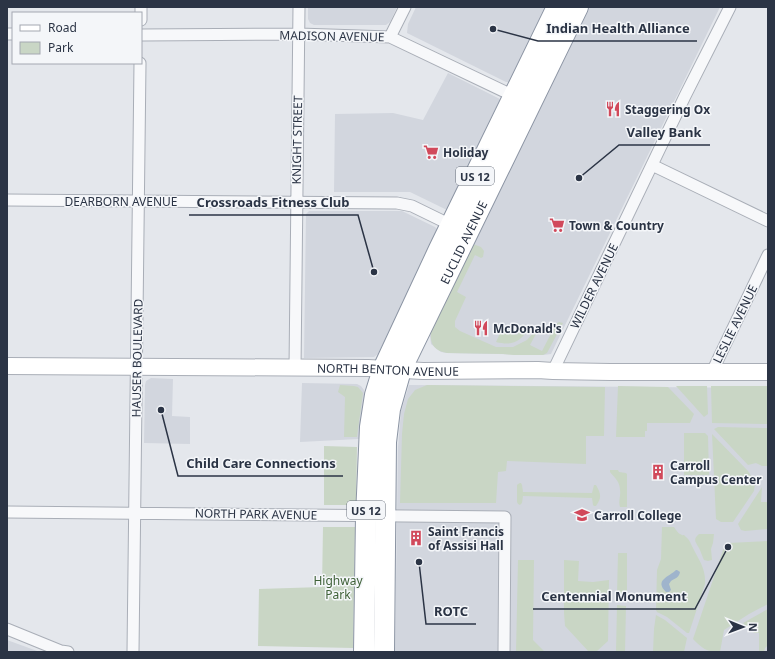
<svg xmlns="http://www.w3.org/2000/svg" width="775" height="659" viewBox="0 0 775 659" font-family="'Noto Sans',sans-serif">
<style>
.built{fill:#d2d6de}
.green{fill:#c9d6c5}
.water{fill:#9fb4cc}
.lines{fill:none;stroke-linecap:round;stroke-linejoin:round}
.street-casing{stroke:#a9aeb7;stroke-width:13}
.secondary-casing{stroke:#a9aeb7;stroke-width:18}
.highway-casing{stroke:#8b94a3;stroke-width:22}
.street{stroke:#f7f8fa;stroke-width:11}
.secondary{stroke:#fff;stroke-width:16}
.highway{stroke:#fff;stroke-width:20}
.labels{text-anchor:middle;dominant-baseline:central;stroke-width:3;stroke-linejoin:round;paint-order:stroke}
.shield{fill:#f4f6f9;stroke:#676e7b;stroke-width:1}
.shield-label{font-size:11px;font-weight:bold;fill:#2b3445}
.street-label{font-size:12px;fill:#2b3445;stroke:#f4f6f9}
.poi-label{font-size:12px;font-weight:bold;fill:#2b3445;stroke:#f4f6f9;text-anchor:start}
.park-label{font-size:12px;fill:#3f6138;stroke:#f4f6f9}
.leader{fill:none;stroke:#2b3445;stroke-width:1.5}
.callout-dot{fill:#2b3445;stroke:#f4f6f9;stroke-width:1.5}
.callout-label{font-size:13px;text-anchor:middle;font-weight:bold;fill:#2b3445;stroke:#f4f6f9;stroke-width:3;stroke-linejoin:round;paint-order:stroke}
</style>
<rect width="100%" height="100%" fill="#e4e7ec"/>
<!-- built -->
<path class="built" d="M 308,7 L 397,7 L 390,22 L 386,25 L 314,25 L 310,23 L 308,19 Z
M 416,7 L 547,7 L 511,82 L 506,82 L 407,33 L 408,24 Z
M 590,7 L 720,7 L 551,354 L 543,355 L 447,353 L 441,352 L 431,344 L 430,336 L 432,326 L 536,116 Z
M 448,73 L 500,99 L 447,210 L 410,192 L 334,192 L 335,114 L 393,113 L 423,120 Z
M 309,211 L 402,211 L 435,227 L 437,229 L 437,233 L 378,354 L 374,357 L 304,358 L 306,214 Z
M 151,378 L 173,379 L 172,416 L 190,417 L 190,444 L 144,443 L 145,385 L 146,381 Z
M 302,383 L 357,384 L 361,386 L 364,390 L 364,395 L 359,439 L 300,442 Z
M 409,385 L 768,388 L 768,652 L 395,652 L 398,447 L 401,411 Z
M 7,640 L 40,652 L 7,652 Z"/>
<!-- green -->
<path class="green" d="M 473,244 L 481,247 L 484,251 L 483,257 L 481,258 L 475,255 L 457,292 L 466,297 L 455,321 L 455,327 L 460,331 L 496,347 L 513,347 L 527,340 L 533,333 L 537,332 L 530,345 L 542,351 L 556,324 L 559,322 L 563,323 L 547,353 L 543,355 L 514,355 L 503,354 L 447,353 C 431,350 429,341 432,326 Z
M 524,325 L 529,328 C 520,342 513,346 496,342 L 503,327 L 511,330 L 511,332 L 517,335 Z
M 340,385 L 354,386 L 358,387 L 363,393 L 357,437 L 344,437 L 345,397 L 338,392 Z
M 427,385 L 605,387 L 604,436 L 586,436 L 586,464 L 507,461 L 506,471 L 498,472 L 496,503 L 400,503 L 402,434 L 404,414 L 408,399 L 415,390 Z
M 618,386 L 668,387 L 694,414 L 690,423 L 647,423 L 647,431 L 645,431 L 645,437 L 616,437 Z
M 676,386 L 707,386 L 708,414 L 704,417 Z
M 711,386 L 768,386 L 768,424 L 712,423 Z
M 718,427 L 768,428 L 768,466 L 762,466 L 756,463 L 748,465 L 714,429 Z
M 684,433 L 705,433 L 708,436 L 709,475 L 684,475 Z
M 712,434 L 748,471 L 753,479 L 755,484 L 754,491 L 733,522 L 721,522 L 716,519 Z
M 324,446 L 357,447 L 356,505 L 324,505 Z
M 610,470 L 618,470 L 619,472 L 626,473 L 627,474 L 627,507 L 620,507 C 618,501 621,496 620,490 C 620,482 615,478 610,472 Z
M 520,483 L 521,483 L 522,485 L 523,492 L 592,493 L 594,485 L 596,485 C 601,494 602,497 596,506 L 594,506 L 593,505 L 592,498 L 523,496 L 522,503 L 520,505 L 518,504 L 517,502 L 517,485 L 518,484 Z
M 762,487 L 761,502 L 768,502 L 768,529 L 745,531 L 741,530 L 738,524 Z
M 323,527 L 355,527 L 353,648 L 258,646 L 259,589 L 322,587 Z
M 662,527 L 674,527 C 676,530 678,533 680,534 C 685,537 682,533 686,537 C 689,539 691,544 693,548 C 699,561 706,568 705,584 L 689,633 L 687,633 L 667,617 L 657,612 L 656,610 L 657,570 L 661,559 Z
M 699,534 L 714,534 L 713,543 L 711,549 L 712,560 L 708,561 L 704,560 C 702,556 701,552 699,548 C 696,542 692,540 699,534 Z
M 768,541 L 768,604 L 749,614 L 724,630 L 720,652 C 706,652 702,648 693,639 L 723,550 L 728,543 Z
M 618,553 L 627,553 L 627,591 L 625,594 L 617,594 Z
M 518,560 L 534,560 L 533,640 L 545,652 L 516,652 Z
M 564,560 L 579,561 L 578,581 L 593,582 L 609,580 L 608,641 L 596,652 L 589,652 L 565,626 L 564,613 Z
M 617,605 L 626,606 L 625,652 L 616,652 Z
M 768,609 L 768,645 L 765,648 L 764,652 L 759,652 L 759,633 L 754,633 L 751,629 L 747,628 L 743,623 Z
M 656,615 L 665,620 L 687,638 L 684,652 L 653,652 L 654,629 Z"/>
<!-- water -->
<path class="water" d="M 676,570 L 677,570 L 680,572 C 679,578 675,578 671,581 L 669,584 L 671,590 L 669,592 L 666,592 C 654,580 669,577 676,570 Z"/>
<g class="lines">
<!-- street casing -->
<g class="street-casing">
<path id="street" d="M 141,20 L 141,7
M 7,34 L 13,34
M 141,35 L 299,34 L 390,37 L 518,98
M 390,37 L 405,7
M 652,165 L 768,221
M 7,200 L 397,203 L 412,206 L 455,227
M 295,368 L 299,7
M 553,371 L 685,96 L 730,7
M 712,372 L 768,255
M 7,512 L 505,517 L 504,652
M 7,629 L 61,651 L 68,652
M 133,652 L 140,63"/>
</g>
<!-- secondary casing -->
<g class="secondary-casing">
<g id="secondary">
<path id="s1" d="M 7,366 L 368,368 L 423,371 L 538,370 L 553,371 L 610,372 L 768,372"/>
</g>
</g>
<!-- highway casing -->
<g class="highway-casing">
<g id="highway">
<path d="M 364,652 L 366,516 L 370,427 L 375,395 L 383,369 L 439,249 L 557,7"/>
<path id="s2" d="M 384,652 L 386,442 L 390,409 L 401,370 L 578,7"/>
</g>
</g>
<!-- street -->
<use href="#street" class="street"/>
<!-- secondary -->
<use href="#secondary" class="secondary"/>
<!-- highway -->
<use href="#highway" class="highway"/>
</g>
<!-- icons -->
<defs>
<g id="restaurant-bare" transform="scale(1.2)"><path d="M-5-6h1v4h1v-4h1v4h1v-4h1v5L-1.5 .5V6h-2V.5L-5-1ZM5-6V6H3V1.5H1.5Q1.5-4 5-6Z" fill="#d1495b" stroke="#f4f6f9" stroke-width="2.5" paint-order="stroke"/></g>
<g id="supermarket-bare" transform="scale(1.2)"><path d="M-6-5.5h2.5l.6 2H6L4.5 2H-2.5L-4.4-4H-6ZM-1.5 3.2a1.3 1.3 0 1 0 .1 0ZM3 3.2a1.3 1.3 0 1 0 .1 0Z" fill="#d1495b" stroke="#f4f6f9" stroke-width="2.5" paint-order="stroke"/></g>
<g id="building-bare" transform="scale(1.2)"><path d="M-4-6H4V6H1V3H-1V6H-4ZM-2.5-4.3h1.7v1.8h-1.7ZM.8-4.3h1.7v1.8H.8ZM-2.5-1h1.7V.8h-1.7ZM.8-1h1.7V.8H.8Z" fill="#d1495b" stroke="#f4f6f9" stroke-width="2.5" paint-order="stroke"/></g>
<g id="university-bare" transform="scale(1.2)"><path d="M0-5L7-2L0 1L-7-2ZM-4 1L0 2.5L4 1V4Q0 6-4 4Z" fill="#d1495b" stroke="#f4f6f9" stroke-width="2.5" paint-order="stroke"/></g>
</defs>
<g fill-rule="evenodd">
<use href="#restaurant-bare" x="613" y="109"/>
<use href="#supermarket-bare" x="431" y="152"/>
<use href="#supermarket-bare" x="557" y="225"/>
<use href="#restaurant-bare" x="481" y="328"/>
<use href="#building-bare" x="658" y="472"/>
<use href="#university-bare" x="582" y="515"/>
<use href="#building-bare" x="416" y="538"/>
</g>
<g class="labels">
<!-- shield labels -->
<g class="shield">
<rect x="456" y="167" width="38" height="18" rx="3"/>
<rect x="347" y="501" width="38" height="18" rx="3"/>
</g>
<g class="shield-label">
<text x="475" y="176">US 12</text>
<text x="366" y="510">US 12</text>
</g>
<!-- street labels -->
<g class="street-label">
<text transform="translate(332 36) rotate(1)">MADISON AVENUE</text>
<text transform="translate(297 140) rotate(-89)">KNIGHT STREET</text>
<text x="121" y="201">DEARBORN AVENUE</text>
<text stroke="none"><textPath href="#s2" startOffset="426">EUCLID AVENUE</textPath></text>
<text transform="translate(594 286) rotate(-64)">WILDER AVENUE</text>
<text transform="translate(735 324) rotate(-64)">LESLIE AVENUE</text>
<text transform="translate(137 358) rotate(-89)">HAUSER BOULEVARD</text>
<text stroke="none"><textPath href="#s1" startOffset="381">NORTH BENTON AVENUE</textPath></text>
<text transform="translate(256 514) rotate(1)">NORTH PARK AVENUE</text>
</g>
<!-- poi labels -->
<g class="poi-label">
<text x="625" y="109">Staggering Ox</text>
<text x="443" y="152">Holiday</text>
<text x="569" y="225">Town &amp; Country</text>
<text x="493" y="328">McDonald's</text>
<text x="670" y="465">Carroll<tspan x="670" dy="14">Campus Center</tspan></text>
<text x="594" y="515">Carroll College</text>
<text x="428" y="531">Saint Francis<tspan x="428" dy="14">of Assisi Hall</tspan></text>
</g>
<!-- park labels -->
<g class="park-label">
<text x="338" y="580">Highway<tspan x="338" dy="14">Park</tspan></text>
</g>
</g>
<!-- callouts -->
<path class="leader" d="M493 29L538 41H697M579 178L619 145H710M374 272L358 215H189M161 410L178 476H343M728 547L695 609H533M419 562L426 624H476"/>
<g class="callout-dot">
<circle cx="493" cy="29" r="4"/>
<circle cx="579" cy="178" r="4"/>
<circle cx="374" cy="272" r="4"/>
<circle cx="161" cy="410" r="4"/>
<circle cx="728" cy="547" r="4"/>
<circle cx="419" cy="562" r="4"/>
</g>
<g class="callout-label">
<text x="618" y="33">Indian Health Alliance</text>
<text x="664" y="137">Valley Bank</text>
<text x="273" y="207">Crossroads Fitness Club</text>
<text x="261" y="468">Child Care Connections</text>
<text x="614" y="601">Centennial Monument</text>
<text x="451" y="616">ROTC</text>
</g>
<!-- border -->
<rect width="775" height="659" fill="none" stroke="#2b3445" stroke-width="16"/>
<!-- legend -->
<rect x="12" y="12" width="130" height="52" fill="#f4f6f9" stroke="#a4a8b1"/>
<rect x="20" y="25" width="20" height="6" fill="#ffffff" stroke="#a4a8b1"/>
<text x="48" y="32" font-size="12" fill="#2b3445">Road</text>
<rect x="20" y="42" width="20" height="12" fill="#c9d6c5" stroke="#a4a8b1"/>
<text x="48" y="52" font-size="12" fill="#2b3445">Park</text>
<!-- north arrow -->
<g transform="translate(743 627) rotate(91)" stroke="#f4f6f9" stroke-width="3" paint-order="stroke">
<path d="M0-3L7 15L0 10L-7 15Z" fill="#2b3445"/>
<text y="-6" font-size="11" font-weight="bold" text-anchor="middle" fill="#2b3445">N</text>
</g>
</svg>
